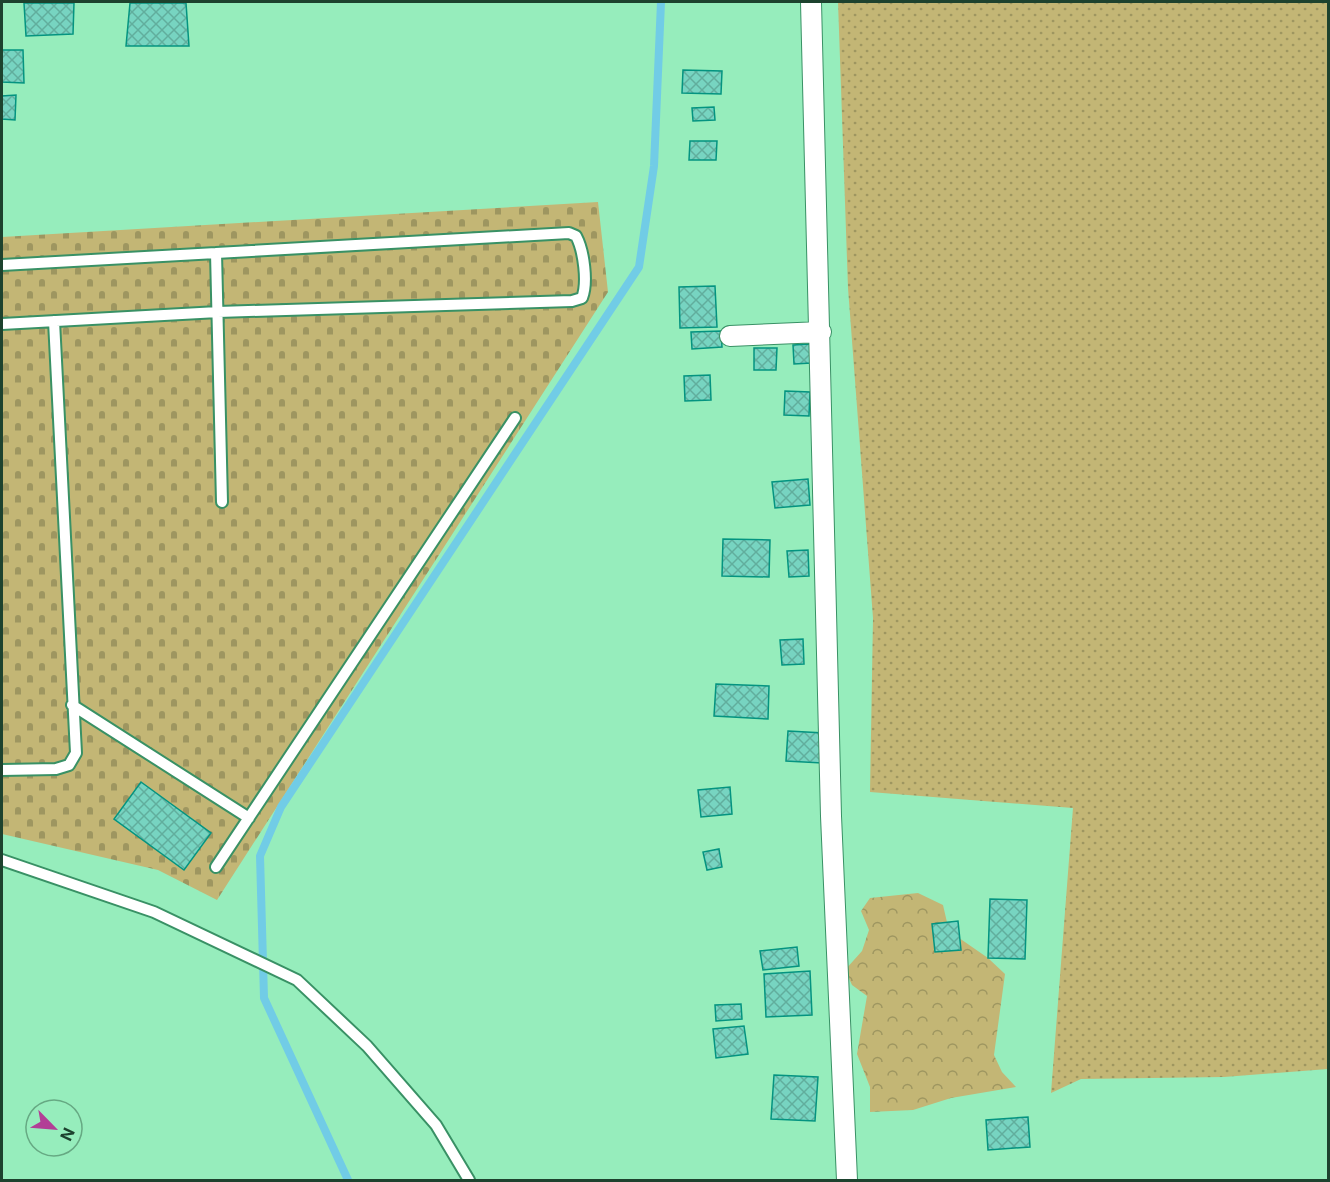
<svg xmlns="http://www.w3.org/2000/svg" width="1330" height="1182" viewBox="0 0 1330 1182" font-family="Inter,sans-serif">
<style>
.grass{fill:url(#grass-dots)}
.forest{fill:url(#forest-crowns)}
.cemetery{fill:url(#cemetery-stones)}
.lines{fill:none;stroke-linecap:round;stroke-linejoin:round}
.stream{stroke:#71cce6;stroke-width:8}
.building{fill:url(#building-cross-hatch);stroke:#049480;stroke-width:1.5}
.lane-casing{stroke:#399165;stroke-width:14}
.street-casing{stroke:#399165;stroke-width:22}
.lane{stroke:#fff;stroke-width:10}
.street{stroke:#fff;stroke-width:20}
</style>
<defs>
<pattern id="grass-dots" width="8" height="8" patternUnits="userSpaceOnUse" patternTransform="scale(1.5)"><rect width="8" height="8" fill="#c3b675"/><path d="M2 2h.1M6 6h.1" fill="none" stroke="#9e9660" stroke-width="1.8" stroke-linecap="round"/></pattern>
<pattern id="forest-crowns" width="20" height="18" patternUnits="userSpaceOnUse" patternTransform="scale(1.5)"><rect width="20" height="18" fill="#c3b675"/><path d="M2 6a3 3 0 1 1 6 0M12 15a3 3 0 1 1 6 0" fill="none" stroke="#9e9660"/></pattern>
<pattern id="cemetery-stones" width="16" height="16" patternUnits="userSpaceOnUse" patternTransform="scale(1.5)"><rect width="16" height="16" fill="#c3b675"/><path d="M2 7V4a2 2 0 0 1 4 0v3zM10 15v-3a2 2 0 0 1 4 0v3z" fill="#9e9660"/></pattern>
<pattern id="building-cross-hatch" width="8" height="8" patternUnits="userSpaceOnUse" patternTransform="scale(1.5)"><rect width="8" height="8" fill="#77d4c1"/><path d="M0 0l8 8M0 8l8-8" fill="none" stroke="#61ae9d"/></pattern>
</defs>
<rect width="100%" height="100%" fill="#96edbc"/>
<!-- grass -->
<path class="grass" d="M 838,2 L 1328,2 L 1328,1069 L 1224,1077 L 1081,1079 L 1051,1093 L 1073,808 L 870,792 L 873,618 L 848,288 Z"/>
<!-- forest -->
<path class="forest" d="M 918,893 L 943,905 L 949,931 L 988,958 L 1005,974 L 994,1055 L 1002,1072 L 1016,1087 L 951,1098 L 913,1110 L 870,1112 L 870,1087 L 857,1054 L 867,996 L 852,985 L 845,970 L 862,951 L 869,930 L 861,911 L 870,898 Z"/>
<!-- cemetery -->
<path class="cemetery" d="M 598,202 L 608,292 L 217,900 L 158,870 L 2,834 L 2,237 Z"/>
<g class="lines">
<!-- stream -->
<path class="stream" d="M 348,1180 L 264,998 L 260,856 L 281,807 L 639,267 L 654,166 L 661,2"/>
</g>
<!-- building -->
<path class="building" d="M 24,3 L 74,3 L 73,34 L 26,36 Z
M 130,3 L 186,3 L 189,46 L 126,46 Z
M 2,50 L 23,50 L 24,83 L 2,82 Z
M 683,70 L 722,71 L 721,94 L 682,93 Z
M 16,95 L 15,120 L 2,119 L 2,96 Z
M 714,107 L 715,120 L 693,121 L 692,108 Z
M 690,141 L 717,141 L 716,160 L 689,160 Z
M 715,286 L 717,327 L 680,328 L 679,287 Z
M 721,331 L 722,347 L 692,349 L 691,332 Z
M 810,344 L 811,363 L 794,364 L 793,345 Z
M 754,348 L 777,348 L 776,370 L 754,370 Z
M 710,375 L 711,400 L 685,401 L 684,376 Z
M 785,391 L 810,392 L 809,416 L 784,415 Z
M 808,479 L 810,505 L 775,508 L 772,482 Z
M 723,539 L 770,540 L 769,577 L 722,576 Z
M 808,550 L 809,576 L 789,577 L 787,551 Z
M 803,639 L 804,664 L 782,665 L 780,640 Z
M 716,684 L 769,686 L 768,719 L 714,716 Z
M 788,731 L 824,733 L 822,763 L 786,761 Z
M 141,782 L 211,833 L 184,870 L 114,819 Z
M 730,787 L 732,814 L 701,817 L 698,790 Z
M 719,849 L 722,867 L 707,870 L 703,852 Z
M 990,899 L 1027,900 L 1025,959 L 988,958 Z
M 958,921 L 961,950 L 935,952 L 932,924 Z
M 797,947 L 799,966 L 763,970 L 760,951 Z
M 810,971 L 812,1015 L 766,1017 L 764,974 Z
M 741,1004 L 742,1019 L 716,1021 L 715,1005 Z
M 744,1026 L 748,1054 L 716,1058 L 713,1029 Z
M 774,1075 L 818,1077 L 815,1121 L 771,1119 Z
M 1028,1117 L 1030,1147 L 988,1150 L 986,1120 Z"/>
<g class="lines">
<!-- lane casing -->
<g class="lane-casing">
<path id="lane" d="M 2,265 L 216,253 L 222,502
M 2,324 L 218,312 L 572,301 L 582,298 C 588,283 584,251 576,236 L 569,233 L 216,253
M 72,705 L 249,818
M 2,770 L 56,769 L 69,765 L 76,753 L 54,321
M 2,860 L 154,912 L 297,980 L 367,1046 L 436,1125 L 469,1180
M 216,867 L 515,418"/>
</g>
<!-- street casing -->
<g class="street-casing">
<path id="street" d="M 811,2 L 831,816 L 847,1180
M 730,336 L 821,332"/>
</g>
<!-- lane -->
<use href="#lane" class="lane"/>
<!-- street -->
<use href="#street" class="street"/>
</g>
<!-- border -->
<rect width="1330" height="1182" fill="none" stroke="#1d422e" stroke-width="6"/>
<!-- north arrow -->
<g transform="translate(54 1128) rotate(115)"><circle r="28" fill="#96edbc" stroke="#66a983" stroke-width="1.5"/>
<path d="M0-4.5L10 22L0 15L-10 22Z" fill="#b23e96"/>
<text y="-9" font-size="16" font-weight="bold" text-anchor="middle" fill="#1d422e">N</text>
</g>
</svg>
